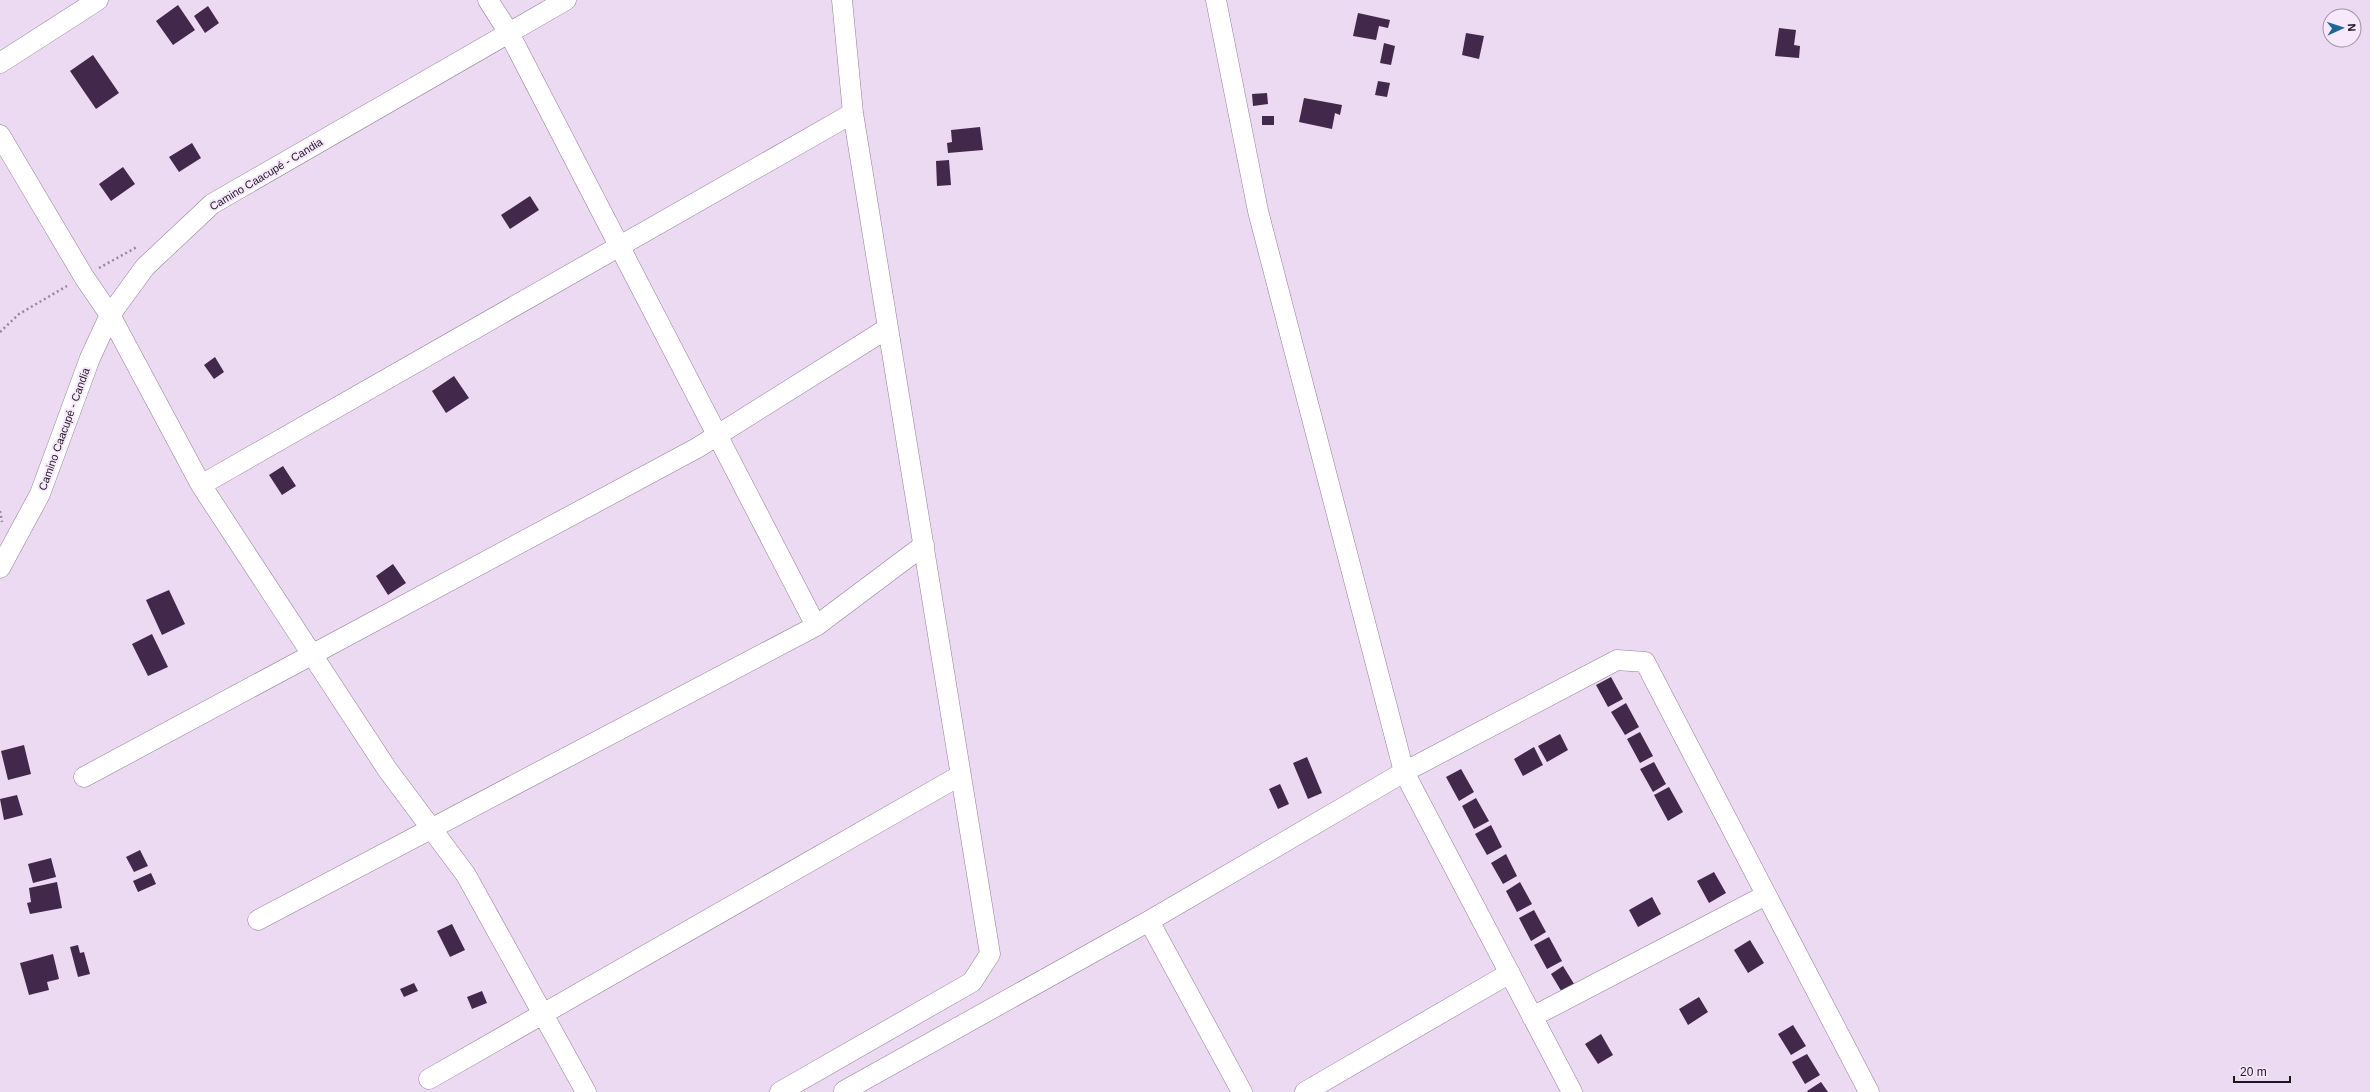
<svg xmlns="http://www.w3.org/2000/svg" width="2370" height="1092" viewBox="0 0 2370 1092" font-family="Arial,sans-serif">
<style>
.building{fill:#42284a}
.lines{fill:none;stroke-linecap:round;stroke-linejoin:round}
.street-casing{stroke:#908096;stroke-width:21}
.path{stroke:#97899c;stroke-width:2.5;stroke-dasharray:2 3;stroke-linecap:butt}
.street{stroke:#fff;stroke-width:20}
.labels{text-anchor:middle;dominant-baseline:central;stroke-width:4;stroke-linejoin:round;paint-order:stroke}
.street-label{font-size:11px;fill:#1d161f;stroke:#f7e8fc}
</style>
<rect width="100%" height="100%" fill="#ecd9f2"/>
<!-- building -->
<path class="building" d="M 178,5 L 195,30 L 173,45 L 156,21 Z
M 208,6 L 219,23 L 205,33 L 194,16 Z
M 1358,13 L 1390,20 L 1388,28 L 1379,26 L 1376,40 L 1353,36 Z
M 1779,28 L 1796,30 L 1794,45 L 1800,46 L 1799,58 L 1775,56 Z
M 1466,33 L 1484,36 L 1479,59 L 1462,55 Z
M 1384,43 L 1395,46 L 1391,65 L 1380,63 Z
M 93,55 L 119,93 L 96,109 L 70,71 Z
M 1378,81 L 1390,83 L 1387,97 L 1375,95 Z
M 1267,93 L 1268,104 L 1253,106 L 1252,94 Z
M 1304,98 L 1342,105 L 1340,115 L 1335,113 L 1332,129 L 1299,122 Z
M 1262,116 L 1274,116 L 1274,125 L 1262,125 Z
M 980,127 L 983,150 L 948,153 L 947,143 L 952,142 L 951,130 Z
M 192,143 L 201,158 L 179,172 L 169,157 Z
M 949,160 L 951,185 L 937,186 L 936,161 Z
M 123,167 L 135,184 L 111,201 L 99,184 Z
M 530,196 L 539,210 L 510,229 L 501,215 Z
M 215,357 L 224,372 L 214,379 L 204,365 Z
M 454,376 L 469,398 L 446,413 L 432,391 Z
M 283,466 L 296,486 L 282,495 L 269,475 Z
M 393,564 L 406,583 L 388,595 L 376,576 Z
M 169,590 L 185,624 L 162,635 L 146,600 Z
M 152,634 L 168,667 L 148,676 L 132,644 Z
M 1611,677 L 1623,699 L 1608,707 L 1596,685 Z
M 1626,703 L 1639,727 L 1625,735 L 1611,712 Z
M 1640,732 L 1653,756 L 1640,763 L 1627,739 Z
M 1560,734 L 1568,750 L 1547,762 L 1538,746 Z
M 24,745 L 31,774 L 8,780 L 1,751 Z
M 1534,747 L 1543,765 L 1523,776 L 1514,759 Z
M 1307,757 L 1322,793 L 1308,799 L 1293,763 Z
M 1654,762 L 1666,784 L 1653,792 L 1640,769 Z
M 1461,769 L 1474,792 L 1459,801 L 1446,777 Z
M 1280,784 L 1289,804 L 1278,809 L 1269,789 Z
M 1669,787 L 1683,812 L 1668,821 L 1654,795 Z
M 17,795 L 23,815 L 4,820 L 0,799 Z
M 1476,798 L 1489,821 L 1474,829 L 1462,806 Z
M 1491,825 L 1502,847 L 1487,855 L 1475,834 Z
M 140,850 L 148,866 L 134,872 L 126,857 Z
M 1506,854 L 1517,876 L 1503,884 L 1491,863 Z
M 51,858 L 56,877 L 33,883 L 28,864 Z
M 1714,872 L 1726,893 L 1709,903 L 1697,881 Z
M 151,873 L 156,884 L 138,892 L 133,881 Z
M 57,882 L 62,908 L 30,914 L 27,903 L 31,902 L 29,888 Z
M 1520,882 L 1532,904 L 1517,912 L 1506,891 Z
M 1652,897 L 1661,914 L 1638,927 L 1629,910 Z
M 1534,910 L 1546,932 L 1531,941 L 1519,918 Z
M 452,924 L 465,950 L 450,957 L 437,931 Z
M 1549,937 L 1562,961 L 1547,969 L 1534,945 Z
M 1750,940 L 1764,963 L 1748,973 L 1734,950 Z
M 78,945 L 80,953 L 84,952 L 90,974 L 78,977 L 70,947 Z
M 53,954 L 59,979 L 47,982 L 49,990 L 29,995 L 20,963 Z
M 1563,966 L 1576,987 L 1563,994 L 1551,974 Z
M 414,983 L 418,991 L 404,997 L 400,989 Z
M 482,991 L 487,1003 L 472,1009 L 467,997 Z
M 1699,997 L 1708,1012 L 1688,1025 L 1679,1009 Z
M 1793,1025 L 1806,1046 L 1791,1055 L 1778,1034 Z
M 1601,1034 L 1613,1055 L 1598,1064 L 1585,1044 Z
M 1807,1054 L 1820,1075 L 1805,1084 L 1792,1062 Z
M 1821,1082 L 1828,1092 L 1808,1092 L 1807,1091 Z"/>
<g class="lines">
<!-- street casing -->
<g class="street-casing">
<path id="street" d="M 488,0 L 509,33 L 816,626
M 1216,0 L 1258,211 L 1404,772 L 1572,1092
M 0,63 L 98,0
M 0,135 L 84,277 L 110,315 L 201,485 L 387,769 L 466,875 L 586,1092
M 201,485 L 853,113
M 0,568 L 40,494 L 90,358 L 110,315 L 145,267 L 212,204 L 566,0
M 84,777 L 697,448 L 888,328
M 258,920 L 816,626 L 924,545
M 1149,921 L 1242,1092
M 1532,1017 L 1766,895
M 429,1079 L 961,775
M 844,1091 L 1149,921 L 1404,772 L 1617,660 L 1645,662 L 1869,1092
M 780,1092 L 972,982 L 990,954 L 853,113 L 842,0
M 1305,1092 L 1510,973"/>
</g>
<!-- path -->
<path class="path" d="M 99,268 L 137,247
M 0,332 L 19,314 L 67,286
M 0,511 L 2,522"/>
<!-- street -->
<use href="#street" class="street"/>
</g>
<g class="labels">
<!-- street labels -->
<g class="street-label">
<text transform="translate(266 174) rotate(-31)">Camino Caacupé - Candia</text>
<text transform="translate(64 429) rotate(-70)">Camino Caacupé - Candia</text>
</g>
</g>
<!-- north arrow -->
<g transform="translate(2342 28) rotate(87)"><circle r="19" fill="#f7e8fc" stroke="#a094a4"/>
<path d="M0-3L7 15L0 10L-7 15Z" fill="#1f6599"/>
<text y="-6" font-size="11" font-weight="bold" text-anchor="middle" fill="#1d161f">N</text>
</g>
<!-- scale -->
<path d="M2234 1076v6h56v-6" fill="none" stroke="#1d161f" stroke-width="2"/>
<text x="2240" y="1076" font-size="12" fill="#1d161f" stroke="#f7e8fc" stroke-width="3" paint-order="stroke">20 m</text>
</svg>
